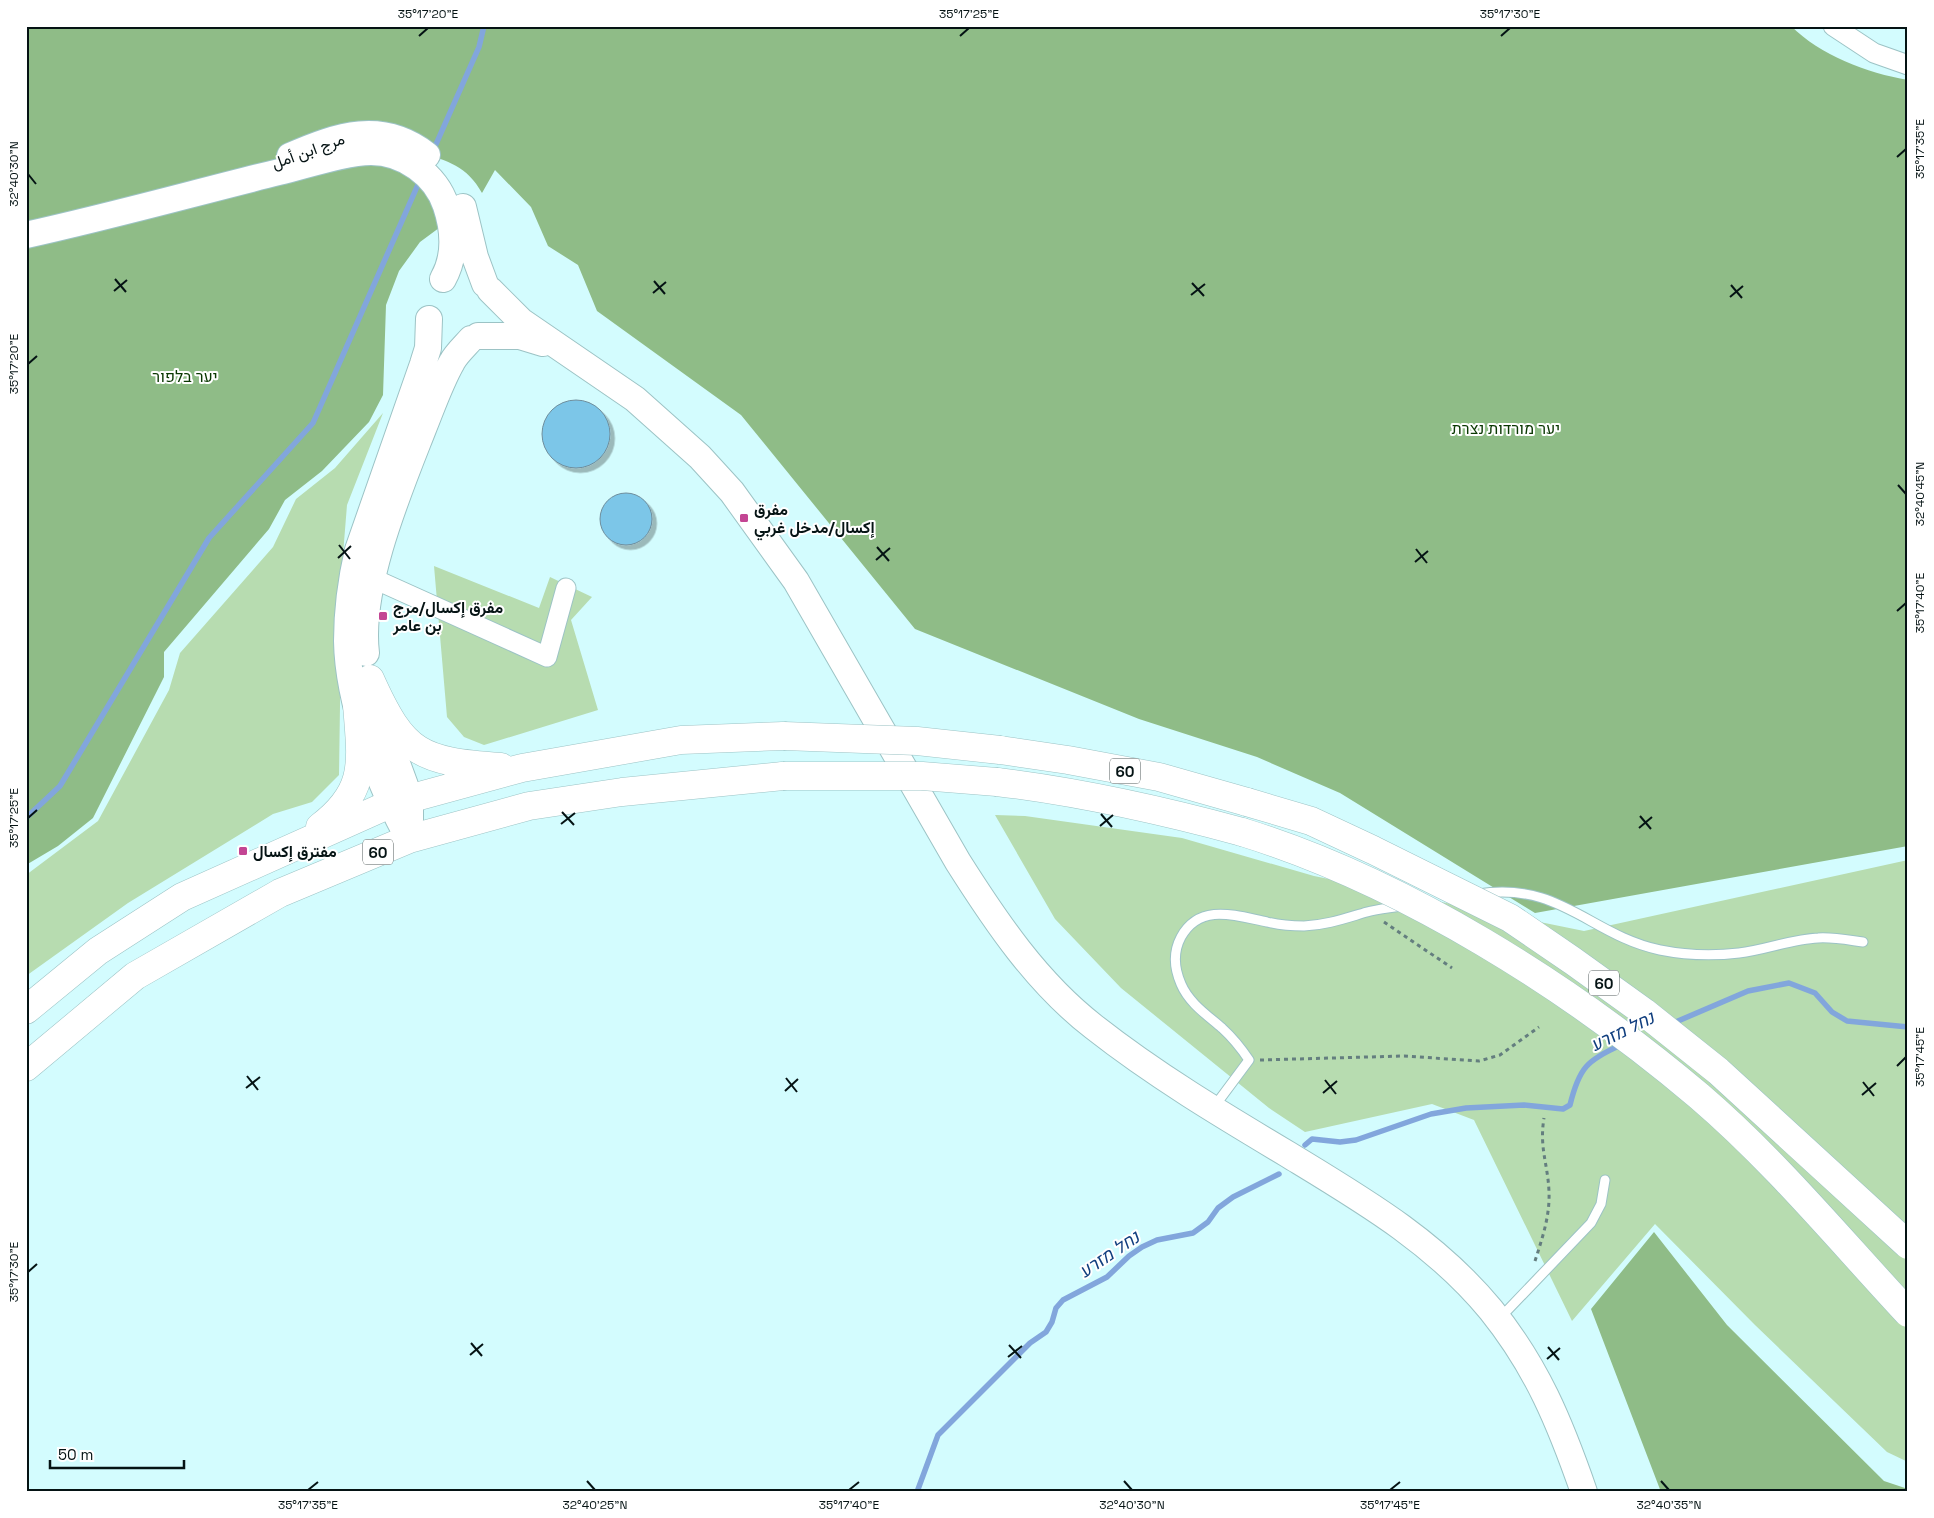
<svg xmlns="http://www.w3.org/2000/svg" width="1934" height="1518" viewBox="0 0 1934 1518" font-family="'Space Grotesk',Vazirmatn,Heebo,sans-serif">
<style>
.green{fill:#b7dcb0}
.forest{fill:#8fbc87}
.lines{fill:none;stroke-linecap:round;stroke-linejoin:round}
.stream{stroke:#82a6dc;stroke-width:5.5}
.building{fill:#7bc6e8;stroke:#6e8d9c;filter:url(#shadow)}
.lane-casing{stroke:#9cc3c5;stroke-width:11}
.street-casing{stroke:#9cc3c5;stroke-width:21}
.secondary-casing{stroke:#9cc3c5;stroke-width:28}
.highway-casing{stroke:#9cc3c5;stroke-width:29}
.path{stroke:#647e7f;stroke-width:3;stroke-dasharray:4 4;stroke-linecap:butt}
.lane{stroke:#fff;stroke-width:9}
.street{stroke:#fff;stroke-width:19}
.secondary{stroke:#fff;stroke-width:26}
.highway{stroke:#fff;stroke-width:28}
.highway-bridge-casing{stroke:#9cc3c5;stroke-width:29;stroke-linecap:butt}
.highway-bridge{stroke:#fff;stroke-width:28}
.ticks{fill:none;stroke:#051314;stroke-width:2}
.poi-dot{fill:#c34593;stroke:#fff;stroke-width:2}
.labels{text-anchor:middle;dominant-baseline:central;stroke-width:4;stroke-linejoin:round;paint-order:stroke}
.shield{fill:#fff;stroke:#505a5a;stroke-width:1}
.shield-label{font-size:15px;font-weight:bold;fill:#051314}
.street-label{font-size:16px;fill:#051314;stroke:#fff}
.park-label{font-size:16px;fill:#0a3802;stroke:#fff}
.poi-label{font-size:16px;font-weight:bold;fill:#051314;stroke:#fff;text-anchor:start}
.water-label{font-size:18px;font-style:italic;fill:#103e7e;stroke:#fff}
.neatline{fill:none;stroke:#051314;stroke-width:2}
.ticks-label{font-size:12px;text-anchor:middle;fill:#051314}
</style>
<defs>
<filter id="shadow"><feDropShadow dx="4.5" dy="4.5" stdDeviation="0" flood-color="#0004"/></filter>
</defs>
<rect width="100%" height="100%" fill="#d3fcfe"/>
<!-- green -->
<path class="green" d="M 383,413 L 347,505 L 342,567 L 339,775 L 312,802 L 273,814 L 128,903 L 26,976 L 26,875 L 98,821 L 169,690 L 180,653 L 273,547 L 296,499 L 335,468 Z
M 434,566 L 539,608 L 550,577 L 592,597 L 571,620 L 598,710 L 484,745 L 464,737 L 447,717 Z
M 995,815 L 1025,816 L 1182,838 L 1314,876 L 1584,931 L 1908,860 L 1908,1462 L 1887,1452 L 1755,1325 L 1655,1224 L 1572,1321 L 1474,1120 L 1432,1104 L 1305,1132 L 1269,1108 L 1121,988 L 1055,919 Z"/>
<!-- forest -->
<path class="forest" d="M 26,26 L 1791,26 C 1820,55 1867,73 1908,80 L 1908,846 L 1535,913 L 1340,793 L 1257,757 L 1139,719 L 915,629 L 741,415 L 597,311 L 578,265 L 548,246 L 531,207 L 495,170 L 482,193 C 467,166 448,161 419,152 L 443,225 L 420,242 L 399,271 L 386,305 L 383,395 L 369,422 L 322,471 L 285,500 L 269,529 L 164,652 L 164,677 L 93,818 L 58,846 L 26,865 Z
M 1654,1232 L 1727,1325 L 1884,1481 L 1908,1489 L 1908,1492 L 1661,1492 L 1591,1309 Z"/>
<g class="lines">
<!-- stream -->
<path class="stream" d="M 433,151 L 479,47 L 484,26
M 26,818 L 60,786 L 209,538 L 313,423 L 420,180
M 1671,1024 L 1748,991 L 1789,983 L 1815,993 L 1832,1012 L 1847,1021 L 1908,1027
M 1305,1145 L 1312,1139 L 1340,1142 L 1356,1140 L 1431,1114 L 1466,1108 L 1524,1105 L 1563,1109 L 1570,1105 C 1579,1068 1587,1060 1621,1045
M 917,1492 L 938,1435 L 1030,1343 L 1046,1332 L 1052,1322 L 1056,1308 L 1063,1300 L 1107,1277 L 1129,1256 L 1142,1247 L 1157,1240 L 1193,1233 L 1208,1222 L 1218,1208 L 1233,1197 L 1279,1174"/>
</g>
<!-- building -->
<path class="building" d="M542 434a34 34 0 1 1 68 0a34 34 0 1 1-68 0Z
M600 519a26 26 0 1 1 52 0a26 26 0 1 1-52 0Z"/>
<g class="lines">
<!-- lane casing -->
<g class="lane-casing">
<path id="lane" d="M 1478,894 C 1560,881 1590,935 1660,950 C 1685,955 1714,956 1739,953 C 1766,950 1792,939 1818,938 C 1833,937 1848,940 1863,942
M 1214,1107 L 1249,1060 C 1241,1048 1233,1038 1222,1028 C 1207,1015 1189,1003 1181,984 C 1174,968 1173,952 1181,937 C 1200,902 1237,916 1267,922 C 1279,925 1292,926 1304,926 C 1327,925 1346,918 1367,912 C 1378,909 1390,908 1401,906
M 1500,1318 L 1591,1223 L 1601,1204 L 1605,1180"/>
</g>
<!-- street casing -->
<g class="street-casing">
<path id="street" d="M 1833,26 L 1874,53 L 1908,65
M 372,578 L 547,657 L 566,588"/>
</g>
<!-- secondary casing -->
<g class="secondary-casing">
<path id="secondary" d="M 290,156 C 338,135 382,120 427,155
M 463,207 L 475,257 L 485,284
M 26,235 C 112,216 194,193 279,172 C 305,166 345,152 371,152 C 404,152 436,175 446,206 C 454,230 456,256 443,279
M 490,290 L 521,321 L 635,399 L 700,457 L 732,492 L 796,581 L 958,862 C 996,922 1037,983 1094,1027 C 1155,1075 1222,1115 1289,1155 C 1363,1200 1435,1242 1491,1310 C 1537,1367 1560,1423 1584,1492
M 478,336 L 520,336 L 543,343
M 366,653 C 358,587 399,490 423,429 C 432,407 440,383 452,362 C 456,354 465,346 471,339
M 376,706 L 410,799 L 410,820
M 409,839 C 379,784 348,704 347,641 C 347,610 351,580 358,550 L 423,364 L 428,348 L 429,319"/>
</g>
<!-- highway casing -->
<g class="highway-casing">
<path id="highway" d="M 370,679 C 404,755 420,761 501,767
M 1000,750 L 1068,760 L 1159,777 L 1247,802
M 997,782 C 1080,792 1161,810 1242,832
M 320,827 C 369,790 361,760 357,704
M 26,1010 L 98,951 L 182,897 L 390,804 L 522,768 L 681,740 L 784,736
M 26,1067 L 135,976 L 280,893 L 409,839 L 529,806 L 622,792 L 783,776"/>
</g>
<!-- path -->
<path class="path" d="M 1384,922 L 1452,968
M 1260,1060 L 1404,1056 L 1479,1061 L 1500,1055 L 1539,1027
M 1535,1261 C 1542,1239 1550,1216 1549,1192 C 1548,1164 1539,1148 1544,1118"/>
<!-- lane -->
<use href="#lane" class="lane"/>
<!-- street -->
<use href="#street" class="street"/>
<!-- secondary -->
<use href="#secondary" class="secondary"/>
<!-- highway -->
<use href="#highway" class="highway"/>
<!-- highway-bridge casing -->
<g class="highway-bridge-casing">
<path id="highway-bridge" d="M 784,736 L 917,741 L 1000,750
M 783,776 L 922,776 L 997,782
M 1247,802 L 1311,821 L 1373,850 L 1510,918 L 1573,961 L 1644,1012 L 1718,1071 L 1908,1245
M 1242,832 C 1404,882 1570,987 1699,1096 C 1775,1161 1840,1240 1908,1313"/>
</g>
<!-- highway-bridge -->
<use href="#highway-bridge" class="highway-bridge"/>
</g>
<!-- ticks -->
<path class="ticks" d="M 419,36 L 428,28M 960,36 L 969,28M 1501,36 L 1510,28M 1897,157 L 1906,149M 28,174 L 36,184M 115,279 L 126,292M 654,281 L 665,294M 1192,283 L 1204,296M 1731,285 L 1742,298M 114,291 L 127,280M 653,293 L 666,282M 1191,295 L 1205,284M 1730,297 L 1743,286M 28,364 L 37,356M 1898,485 L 1906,494M 339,545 L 350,559M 877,547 L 889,561M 1416,549 L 1427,563M 338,558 L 351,546M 876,560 L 890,548M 1415,562 L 1428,551M 1897,611 L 1906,603M 562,812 L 574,825M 1101,814 L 1112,827M 1640,816 L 1651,829M 28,818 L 37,810M 561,824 L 575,813M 1100,826 L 1113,815M 1639,828 L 1652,817M 1897,1066 L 1906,1057M 247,1076 L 258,1090M 786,1078 L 797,1092M 1325,1080 L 1336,1094M 1863,1082 L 1874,1096M 246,1088 L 260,1077M 785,1091 L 798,1079M 1323,1093 L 1337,1081M 1862,1095 L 1876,1083M 28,1272 L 37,1264M 471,1343 L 482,1356M 1009,1345 L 1021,1358M 1548,1347 L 1559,1360M 470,1355 L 483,1344M 1008,1357 L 1022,1346M 1547,1359 L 1560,1348M 587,1481 L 595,1490M 1124,1481 L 1132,1490M 1661,1481 L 1669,1490M 308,1490 L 318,1482M 849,1490 L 859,1482M 1390,1490 L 1400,1482"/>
<!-- markers -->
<g class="poi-dot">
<rect x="739" y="513" width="10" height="10" rx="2.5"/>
<rect x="378" y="611" width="10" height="10" rx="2.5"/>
<rect x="238" y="846" width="10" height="10" rx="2.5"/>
</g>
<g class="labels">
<!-- shield labels -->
<g class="shield">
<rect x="1110" y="758.5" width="30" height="25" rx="4"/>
<rect x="363" y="839.5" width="30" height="25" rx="4"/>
<rect x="1589" y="970.5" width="30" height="25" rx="4"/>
</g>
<g class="shield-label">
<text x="1125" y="771">60</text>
<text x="378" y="852">60</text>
<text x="1604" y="983">60</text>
</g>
<!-- street labels -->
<g class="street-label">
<text transform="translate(308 151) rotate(-20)">مرج ابن أمل</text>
</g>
<!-- park labels -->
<g class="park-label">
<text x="185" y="376">יער בלפור</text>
<text x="1506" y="428">יער מורדות נצרת</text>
</g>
<!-- poi labels -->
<g class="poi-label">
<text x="754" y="509">مفرق<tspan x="754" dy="18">إكسال/مدخل غربي</tspan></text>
<text x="393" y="607">مفرق إكسال/مرج<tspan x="393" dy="18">بن عامر</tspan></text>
<text x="253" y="851">مفترق إكسال</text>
</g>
<!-- water labels -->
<g class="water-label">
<text transform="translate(1622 1031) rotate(-26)">נחל מזרע</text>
<text transform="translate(1109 1254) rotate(-34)">נחל מזרע</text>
</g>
</g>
<!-- border -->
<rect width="1934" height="1518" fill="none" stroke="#ffffff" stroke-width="55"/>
<!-- scale -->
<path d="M50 1460v8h134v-8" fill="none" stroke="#051314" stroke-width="2.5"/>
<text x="58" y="1460" font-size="15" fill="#051314" stroke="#ffffff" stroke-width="4" paint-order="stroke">50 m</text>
<rect x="28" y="28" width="1878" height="1462" class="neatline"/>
<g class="ticks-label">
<text x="428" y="18">35°17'20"E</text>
<text x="969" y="18">35°17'25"E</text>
<text x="1510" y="18">35°17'30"E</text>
<text transform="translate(1920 149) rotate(-90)" y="4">35°17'35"E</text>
<text transform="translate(14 174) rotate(-90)" y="4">32°40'30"N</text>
<text transform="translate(14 364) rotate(-90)" y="4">35°17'20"E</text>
<text transform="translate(1920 494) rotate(-90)" y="4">32°40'45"N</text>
<text transform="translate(1920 603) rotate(-90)" y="4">35°17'40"E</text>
<text transform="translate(14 818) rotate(-90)" y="4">35°17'25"E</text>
<text transform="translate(1920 1057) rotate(-90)" y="4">35°17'45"E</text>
<text transform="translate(14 1272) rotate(-90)" y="4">35°17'30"E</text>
<text x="308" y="1509">35°17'35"E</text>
<text x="595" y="1509">32°40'25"N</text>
<text x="849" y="1509">35°17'40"E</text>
<text x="1132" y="1509">32°40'30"N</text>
<text x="1390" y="1509">35°17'45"E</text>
<text x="1669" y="1509">32°40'35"N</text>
</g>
</svg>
